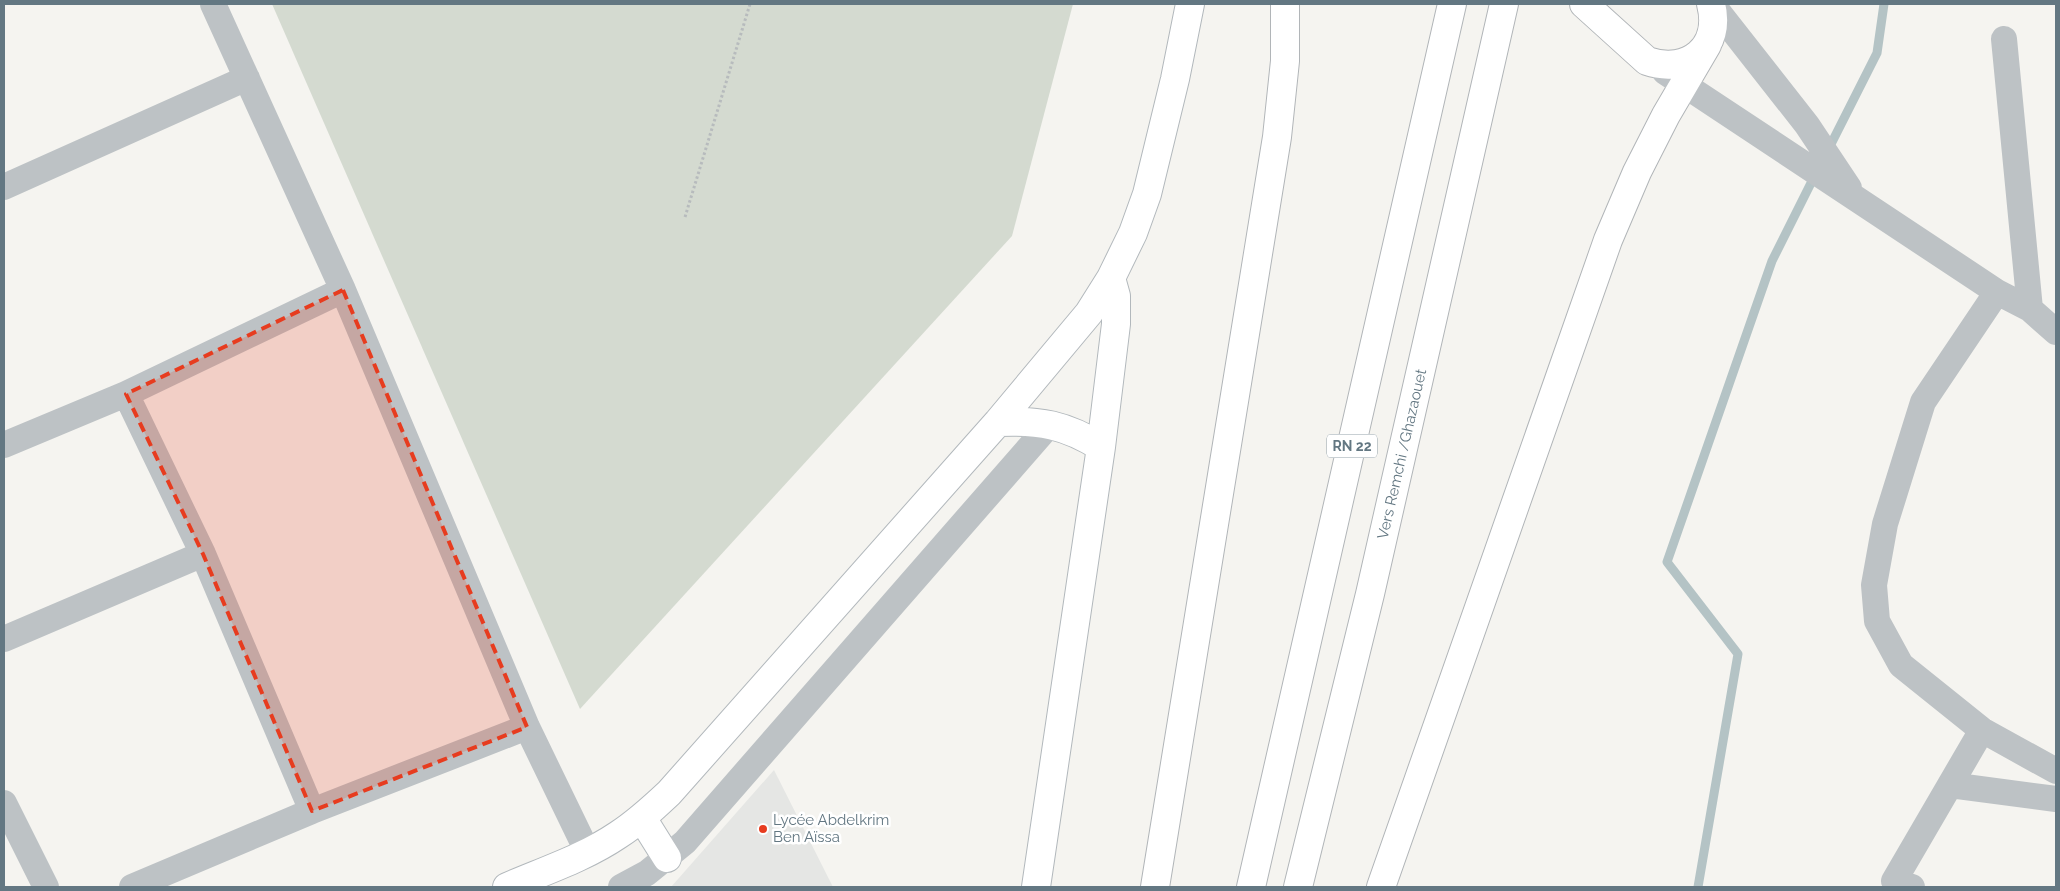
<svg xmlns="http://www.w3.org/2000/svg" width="2060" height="891" viewBox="0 0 2060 891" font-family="Raleway,sans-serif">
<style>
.built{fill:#e5e6e4}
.green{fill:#d4dad0}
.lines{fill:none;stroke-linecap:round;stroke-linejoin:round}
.stream{stroke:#b4c3c5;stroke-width:9}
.secondary-casing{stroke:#b2b8bc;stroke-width:30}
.trunk-casing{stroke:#b1b5b8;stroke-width:30}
.path{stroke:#b7bbbd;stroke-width:3;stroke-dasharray:2.5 2.5;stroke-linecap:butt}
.minor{stroke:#bdc2c5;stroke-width:26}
.secondary{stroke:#fff;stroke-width:28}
.trunk{stroke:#fff;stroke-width:28}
.marked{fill:#e73c1f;fill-opacity:0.2;stroke:#e73c1f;stroke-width:4;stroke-dasharray:10 6;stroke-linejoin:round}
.poi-dot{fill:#e73c1f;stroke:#fff;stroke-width:2}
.labels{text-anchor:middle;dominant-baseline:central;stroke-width:5;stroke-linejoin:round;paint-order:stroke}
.shield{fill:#fff;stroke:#92a0a8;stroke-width:1}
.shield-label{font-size:14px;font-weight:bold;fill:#637782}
.street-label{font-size:15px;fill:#637782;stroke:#fff}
.poi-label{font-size:15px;fill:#637782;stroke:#fff;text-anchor:start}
</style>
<rect width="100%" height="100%" fill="#f5f4f0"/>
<!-- built -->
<path class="built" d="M 774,770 L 833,887 L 671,887 Z"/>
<!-- green -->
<path class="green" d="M 272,4 L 1073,4 L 1012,236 L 580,709 Z"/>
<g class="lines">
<!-- stream -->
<path class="stream" d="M 1828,150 L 1877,53 L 1884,4
M 1698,887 L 1738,654 L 1667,562 L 1772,261 L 1815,175"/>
<!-- secondary casing -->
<g class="secondary-casing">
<path id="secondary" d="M 998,422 C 1040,420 1066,425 1101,447
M 642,818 L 667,858
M 507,887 C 544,871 584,858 618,835 C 637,823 653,808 669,793 L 998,422 L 1089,313 L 1111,278 L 1133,233 L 1147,194 L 1175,79 L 1190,4
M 1036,887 L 1101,447 L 1116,324 L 1116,296 L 1111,278"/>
</g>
<!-- trunk casing -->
<g class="trunk-casing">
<path id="trunk" d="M 1584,4 L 1647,61 C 1689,75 1722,47 1711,4
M 1155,887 L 1277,137 L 1285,61 L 1285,4
M 1251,887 L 1452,4
M 1298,887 L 1370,594 L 1504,4
M 1381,887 L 1608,240 L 1637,172 L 1666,115 L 1707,45"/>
</g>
<!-- path -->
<path class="path" d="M 685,217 L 750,4"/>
<!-- minor -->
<path class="minor" d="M 213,4 L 343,290 L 527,727 L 588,853
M 1712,4 L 1807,125 L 1849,188
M 2004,39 L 2030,309
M 1665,72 L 1997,292 L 2030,309 L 2056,332
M 4,187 L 247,78
M 1997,292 L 1923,402 L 1885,524 L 1874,585 L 1877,621 L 1901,665 L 1982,730 L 2056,771
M 126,394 L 203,554 L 312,811
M 4,445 L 126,394 L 343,290
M 4,639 L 203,554
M 1950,785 L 2056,799
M 4,803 L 46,887
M 132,887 L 312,811 L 527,727
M 621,887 L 647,873 L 685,842 L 1050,424
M 1912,887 L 1894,881 L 1982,730"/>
<!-- secondary -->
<use href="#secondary" class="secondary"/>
<!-- trunk -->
<use href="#trunk" class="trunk"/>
</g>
<!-- marked area -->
<path class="marked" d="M 343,290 L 527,727 L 312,811 L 203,554 L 126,394 Z"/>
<!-- markers -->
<circle class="poi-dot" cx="763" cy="829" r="5"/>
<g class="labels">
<!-- shield labels -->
<rect class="shield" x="1327" y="434.5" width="50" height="23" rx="4"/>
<g class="shield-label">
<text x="1352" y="446">RN 22</text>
</g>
<!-- street labels -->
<g class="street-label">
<text transform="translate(1402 454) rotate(-77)">Vers Remchi /Ghazaouet</text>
</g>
<!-- poi labels -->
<g class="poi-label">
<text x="773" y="820">Lycée Abdelkrim<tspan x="773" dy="17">Ben Aïssa</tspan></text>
</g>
</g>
<!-- border -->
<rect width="2060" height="891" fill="none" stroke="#637782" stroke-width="10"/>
</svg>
